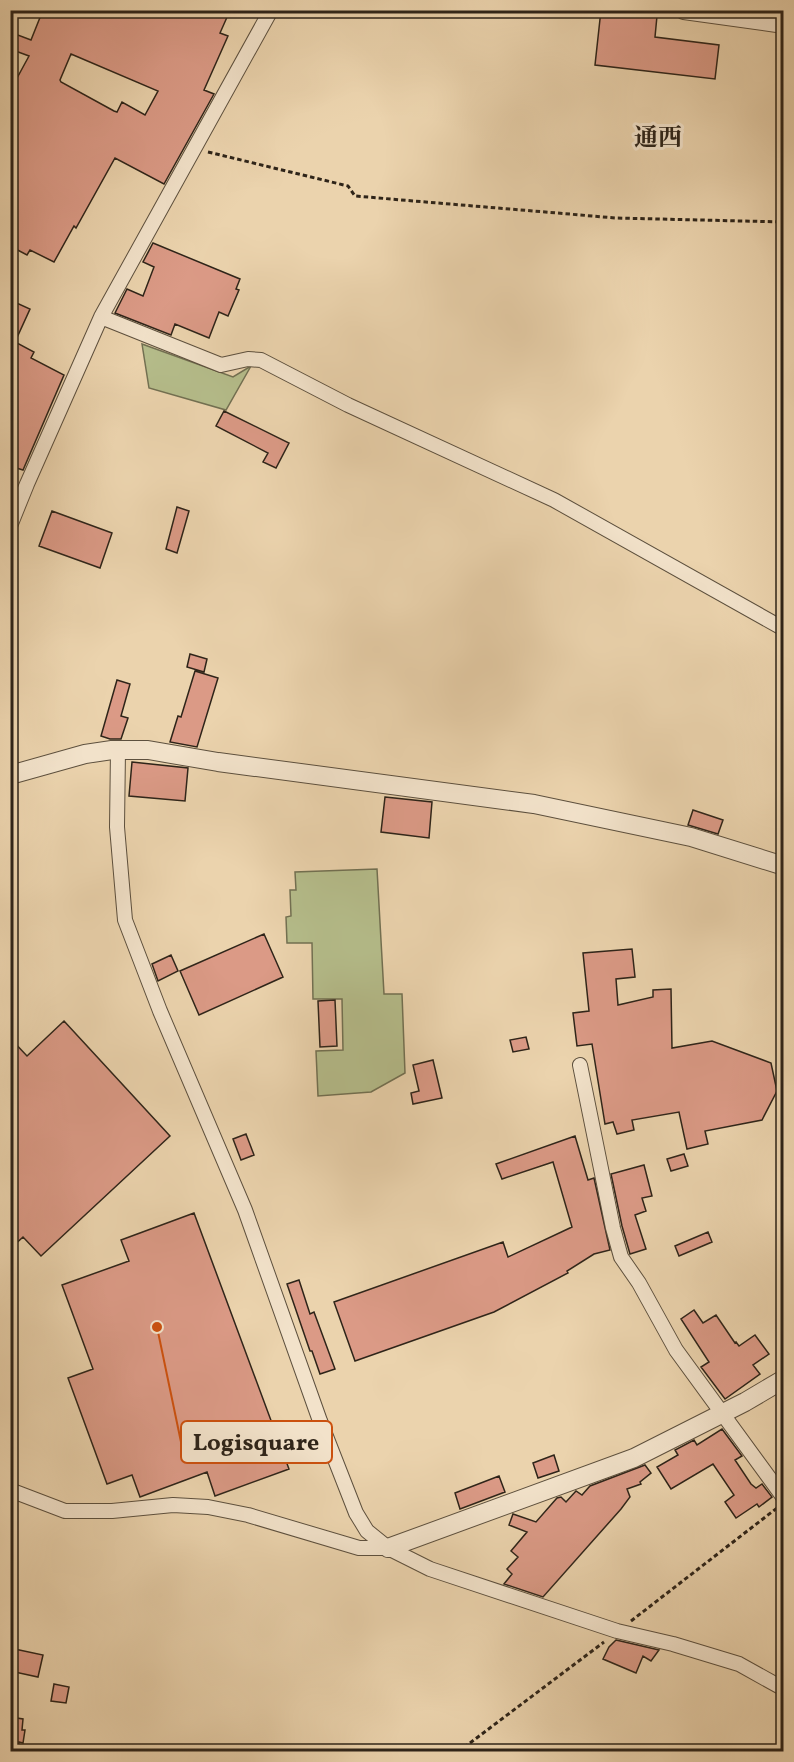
<svg xmlns="http://www.w3.org/2000/svg" width="794" height="1762" viewBox="0 0 794 1762" font-family="Vollkorn,'Noto Serif JP',serif">
<style>
.green{fill:#b5bd8b;stroke:#727052;stroke-width:1.5}
.building{fill:#db9a86;stroke:#2e2419;stroke-width:1.5;fill-rule:evenodd}
.lines{fill:none;stroke-linecap:round;stroke-linejoin:round}
.minor-casing{stroke:#5d503e;stroke-width:16}
.tertiary-casing{stroke:#5d503e;stroke-width:20}
.path{stroke:#2e2419;stroke-width:3;stroke-dasharray:4.5 3;stroke-linecap:butt}
.minor{stroke:#f2e2ca;stroke-width:14}
.tertiary{stroke:#f2e2ca;stroke-width:18}
.labels{text-anchor:middle;dominant-baseline:central;stroke-width:6;stroke-linejoin:round;paint-order:stroke}
.neighbourhood-label{font-size:24px;font-weight:bold;fill:#2e2419;stroke:#f2e2ca}
.leader{fill:none;stroke:#cc510e;stroke-width:2}
.callout-dot{fill:#cc510e;stroke:#f2e2ca;stroke-width:2}
.callout{fill:#f2e2ca;stroke:#cc510e;stroke-width:2}
.callout-label{font-size:24px;text-anchor:middle;font-weight:bold;fill:#2e2419}
</style>
<rect width="100%" height="100%" fill="#ebd3ad"/>
<filter id="stains"><feTurbulence type="fractalNoise" baseFrequency=".00333" numOctaves="4"/><feColorMatrix values="0 0 0 0 .2 0 0 0 0 .09 0 0 0 0 .02 0 0 0 .5 -.17"/></filter>
<radialGradient id="worn" r=".72"><stop offset=".6" stop-color="#630" stop-opacity="0"/><stop offset="1" stop-color="#630" stop-opacity=".3"/></radialGradient>
<!-- green -->
<path class="green" d="M 142,344 L 233,377 L 251,366 L 226,410 L 149,388 Z
M 377,869 L 384,994 L 402,994 L 405,1073 L 371,1092 L 318,1096 L 316,1051 L 343,1050 L 342,999 L 313,999 L 312,943 L 287,943 L 286,917 L 291,916 L 290,890 L 296,890 L 295,872 Z"/>
<!-- building -->
<path class="building" d="M 43,10 L 217,10 L 228,15 L 220,33 L 228,36 L 204,90 L 214,94 L 164,184 L 115,158 L 76,228 L 74,226 L 54,262 L 30,250 L 27,255 L 10,246 L 10,91 L 29,56 L 10,49 L 10,32 L 31,40 ZM 71,54 L 158,91 L 145,115 L 122,102 L 117,112 L 114,111 L 61,82 L 60,80 Z
M 601,10 L 657,16 L 655,37 L 719,45 L 715,79 L 595,65 Z
M 153,243 L 240,279 L 236,289 L 239,290 L 228,316 L 219,312 L 209,338 L 175,324 L 171,335 L 115,313 L 127,289 L 143,296 L 154,267 L 143,262 Z
M 10,300 L 30,309 L 15,342 L 34,352 L 31,358 L 64,375 L 23,470 L 10,466 Z
M 224,411 L 289,443 L 276,468 L 263,462 L 268,453 L 216,426 Z
M 177,507 L 189,511 L 177,553 L 166,549 Z
M 52,511 L 112,533 L 100,568 L 39,546 Z
M 190,654 L 207,659 L 204,672 L 187,667 Z
M 195,671 L 218,678 L 197,747 L 170,742 L 178,716 L 181,717 Z
M 117,680 L 130,684 L 121,716 L 128,718 L 121,739 L 110,739 L 101,736 Z
M 132,762 L 188,768 L 185,801 L 129,796 Z
M 385,797 L 432,802 L 429,838 L 381,832 Z
M 693,810 L 723,820 L 718,834 L 688,825 Z
M 264,934 L 283,977 L 199,1015 L 180,971 Z
M 632,949 L 635,977 L 616,979 L 618,1005 L 653,997 L 653,990 L 671,989 L 672,1048 L 712,1041 L 771,1063 L 777,1091 L 762,1120 L 705,1131 L 708,1144 L 687,1149 L 679,1112 L 632,1120 L 634,1130 L 617,1134 L 613,1122 L 605,1124 L 592,1044 L 577,1046 L 573,1013 L 589,1011 L 583,953 Z
M 171,955 L 178,971 L 158,981 L 152,964 Z
M 335,1000 L 337,1046 L 320,1047 L 318,1001 Z
M 64,1021 L 170,1136 L 41,1256 L 23,1237 L 10,1249 L 10,1038 L 27,1056 Z
M 526,1037 L 529,1049 L 513,1052 L 510,1040 Z
M 433,1060 L 442,1098 L 413,1104 L 411,1093 L 419,1091 L 413,1065 Z
M 246,1134 L 254,1155 L 241,1160 L 233,1139 Z
M 575,1136 L 588,1180 L 594,1178 L 610,1250 L 594,1254 L 567,1271 L 568,1273 L 494,1312 L 355,1361 L 334,1302 L 503,1242 L 508,1257 L 572,1227 L 553,1162 L 502,1179 L 496,1164 Z
M 684,1154 L 688,1166 L 671,1171 L 667,1159 Z
M 644,1165 L 652,1196 L 642,1198 L 646,1211 L 635,1215 L 646,1249 L 630,1254 L 622,1226 L 611,1174 Z
M 194,1213 L 289,1469 L 215,1496 L 207,1472 L 140,1497 L 132,1475 L 107,1484 L 68,1378 L 93,1369 L 62,1285 L 129,1261 L 121,1240 Z
M 708,1232 L 712,1242 L 679,1256 L 675,1246 Z
M 299,1280 L 310,1314 L 314,1312 L 335,1369 L 320,1374 L 312,1351 L 310,1351 L 287,1284 Z
M 694,1310 L 703,1323 L 716,1315 L 735,1343 L 736,1342 L 739,1346 L 755,1335 L 769,1354 L 753,1365 L 760,1374 L 725,1399 L 701,1367 L 709,1362 L 681,1319 Z
M 722,1429 L 742,1456 L 735,1460 L 751,1484 L 756,1488 L 762,1484 L 772,1497 L 759,1507 L 757,1504 L 736,1518 L 725,1502 L 734,1495 L 713,1464 L 671,1489 L 657,1467 L 678,1455 L 675,1450 L 694,1440 L 697,1445 Z
M 554,1455 L 559,1471 L 538,1478 L 533,1463 Z
M 645,1465 L 651,1473 L 640,1482 L 641,1484 L 627,1489 L 630,1497 L 621,1509 L 543,1597 L 504,1584 L 512,1574 L 507,1569 L 518,1557 L 511,1551 L 527,1532 L 509,1525 L 513,1514 L 536,1522 L 557,1498 L 561,1497 L 566,1502 L 576,1491 L 582,1495 L 590,1486 Z
M 499,1476 L 505,1492 L 460,1509 L 455,1493 Z
M 616,1640 L 659,1650 L 651,1661 L 643,1656 L 636,1673 L 603,1659 L 609,1647 Z
M 10,1648 L 43,1655 L 38,1677 L 10,1671 Z
M 54,1684 L 69,1687 L 66,1703 L 51,1701 Z
M 10,1717 L 23,1719 L 22,1730 L 25,1730 L 23,1743 L 19,1742 L 18,1752 L 10,1752 Z"/>
<g class="lines">
<!-- minor casing -->
<g class="minor-casing">
<path id="minor" d="M 101,317 L 221,365 L 248,359 L 261,360 L 348,405 L 554,500 L 784,629
M 10,526 L 27,484 L 101,317 L 271,10
M 118,750 L 117,827 L 125,920 L 160,1011 L 245,1210 L 320,1421 L 356,1513 L 367,1531 L 388,1548 L 430,1569 L 617,1631 L 673,1644 L 739,1664 L 784,1689
M 580,1065 L 613,1228 L 621,1257 L 639,1283 L 676,1350 L 784,1498
M 10,1490 L 65,1511 L 112,1511 L 173,1505 L 208,1507 L 248,1515 L 359,1548 L 388,1548"/>
</g>
<!-- tertiary casing -->
<g class="tertiary-casing">
<path id="tertiary" d="M 684,10 L 784,24
M 10,775 L 85,754 L 112,750 L 148,750 L 218,762 L 534,804 L 691,837 L 784,866
M 388,1548 L 634,1458 L 745,1402 L 784,1379"/>
</g>
<!-- path -->
<path class="path" d="M 208,152 L 348,186 L 355,196 L 616,218 L 784,222
M 631,1621 L 777,1508
M 458,1752 L 604,1642"/>
<!-- minor -->
<use href="#minor" class="minor"/>
<!-- tertiary -->
<use href="#tertiary" class="tertiary"/>
</g>
<g class="labels">
<!-- neighbourhood labels -->
<g class="neighbourhood-label">
<text x="658" y="139">通西</text>
</g>
</g>
<!-- callouts -->
<path class="leader" d="M157 1327L181 1442"/>
<circle class="callout-dot" cx="157" cy="1327" r="6"/>
<rect class="callout" x="181" y="1421" width="151" height="42" rx="6"/>
<g class="callout-label">
<text x="256" y="1450">Logisquare</text>
</g>
<!-- margin -->
<rect width="794" height="1762" fill="none" stroke="#ebd3ad" stroke-width="36"/>
<rect x="12" y="12" width="770" height="1738" fill="none" stroke="#2e2419" stroke-width="3"/>
<rect x="18" y="18" width="758" height="1726" fill="none" stroke="#2e2419" stroke-width="1.5"/>
<rect width="100%" height="100%" filter="url(#stains)"/>
<rect width="100%" height="100%" fill="url(#worn)"/>
</svg>
